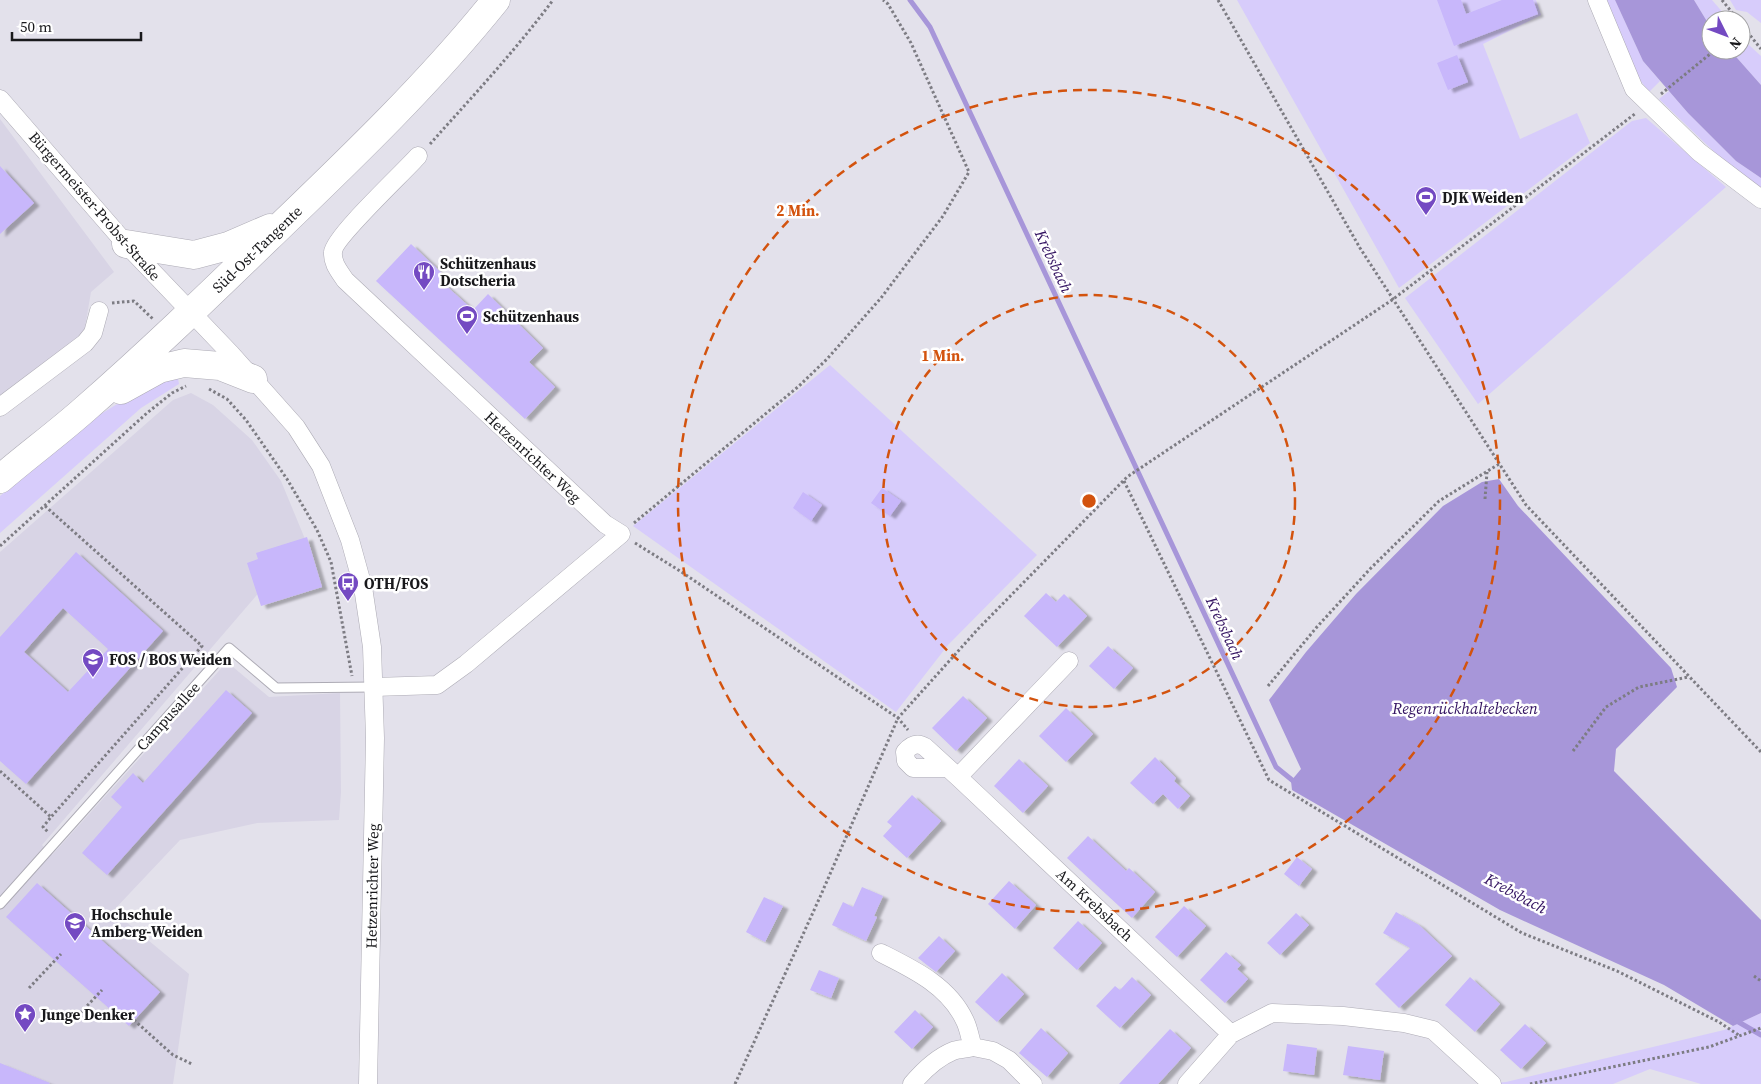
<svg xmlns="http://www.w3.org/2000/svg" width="1761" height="1084" viewBox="0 0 1761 1084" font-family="'Source Serif 4',serif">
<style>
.built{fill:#d8d4e5}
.green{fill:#d7ccfb}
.water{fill:#a796d9}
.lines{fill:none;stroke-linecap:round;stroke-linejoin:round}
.stream{stroke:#a796d9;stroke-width:5}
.building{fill:#c8b7fb;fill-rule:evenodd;filter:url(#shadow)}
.service-casing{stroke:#adabb5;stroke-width:11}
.minor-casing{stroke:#adabb5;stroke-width:19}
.primary-casing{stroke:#adabb5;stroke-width:29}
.path{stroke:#7d7c83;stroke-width:3;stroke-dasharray:2.5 2.5;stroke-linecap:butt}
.service{stroke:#fff;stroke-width:9}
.minor{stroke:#fff;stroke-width:18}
.primary{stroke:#fff;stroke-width:28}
.ring{fill:none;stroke:#d3530e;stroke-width:2.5;stroke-dasharray:9 6}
.labels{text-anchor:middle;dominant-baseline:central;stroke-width:5;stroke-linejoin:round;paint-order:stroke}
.poi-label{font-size:15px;font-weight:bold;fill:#19191c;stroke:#fff;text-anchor:start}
.street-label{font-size:15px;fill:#19191c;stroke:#fff}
.water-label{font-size:16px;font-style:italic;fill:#331361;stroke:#fff}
.centre{fill:#d3530e;stroke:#fff;stroke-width:2.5}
.ring-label{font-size:15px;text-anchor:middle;font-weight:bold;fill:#d3530e;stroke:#fff;stroke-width:5;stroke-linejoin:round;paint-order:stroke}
</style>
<defs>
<filter id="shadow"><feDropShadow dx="5.5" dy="3" stdDeviation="1" flood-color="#0004"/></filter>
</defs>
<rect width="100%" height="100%" fill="#e3e1eb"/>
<!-- built -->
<path class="built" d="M 0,119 L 114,272 L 91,292 L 84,333 L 0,398 Z
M 191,393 L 213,405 L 252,440 L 281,481 L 305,539 L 42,845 L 52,855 L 227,662 L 269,697 L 340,693 L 341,792 L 339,820 L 257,823 L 180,840 L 113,911 L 189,974 L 173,1084 L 0,1084 L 0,552 L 173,400 Z"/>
<!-- green -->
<path class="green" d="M 1237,0 L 1536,0 L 1541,15 L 1483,44 L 1520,139 L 1577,113 L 1590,143 L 1399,288 Z
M 1606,0 L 1615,0 L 1643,61 L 1660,81 L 1649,92 L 1631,68 Z
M 1694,0 L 1712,0 L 1725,15 L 1725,20 L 1711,20 L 1711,28 Z
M 1730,0 L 1761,0 L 1761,23 L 1747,12 L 1736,10 Z
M 1741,44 L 1749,45 L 1761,56 L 1761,85 L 1730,50 L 1741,50 Z
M 1669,91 L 1688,113 L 1736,161 L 1761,178 L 1761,188 L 1729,166 L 1659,99 Z
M 1646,118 L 1726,187 L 1478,404 L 1405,298 L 1632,121 Z
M 830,365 L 1037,555 L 948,645 L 896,712 L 633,526 Z
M 176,368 L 179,384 L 141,408 L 0,533 L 0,496 L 96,417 Z
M 1761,1013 L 1761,1084 L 1701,1084 L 1650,1069 L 1613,1084 L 1482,1084 L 1506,1082 L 1724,1030 Z"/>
<!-- water -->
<path class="water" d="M 1615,0 L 1694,0 L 1711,28 L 1711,50 L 1730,50 L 1761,85 L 1761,178 L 1736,161 L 1688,113 L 1643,61 Z
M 1499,479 L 1518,506 L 1671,668 L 1677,687 L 1616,749 L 1614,771 L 1761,920 L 1761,1013 L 1733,1026 L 1664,985 L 1500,910 L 1292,790 L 1291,781 L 1301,769 L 1269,700 L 1306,652 L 1356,594 L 1443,506 L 1482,482 Z"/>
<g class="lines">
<!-- stream -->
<path class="stream" d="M 910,0 L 930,27 L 1276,767 L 1297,784
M 1735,1020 L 1761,1035"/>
</g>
<!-- building -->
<path class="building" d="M 1437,0 L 1461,0 L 1466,14 L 1502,0 L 1533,0 L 1538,14 L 1454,46 Z
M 1457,55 L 1468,82 L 1448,90 L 1437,63 Z
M 0,166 L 34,203 L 0,234 Z
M 411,244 L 448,279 L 443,283 L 473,310 L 488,294 L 543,348 L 529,362 L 555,387 L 525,419 L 376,281 Z
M 882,488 L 901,501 L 890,516 L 871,503 Z
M 803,492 L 822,505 L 811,521 L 793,508 Z
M 307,537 L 322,587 L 261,606 L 247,563 L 258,559 L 256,553 Z
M 76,552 L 163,631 L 26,784 L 0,761 L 0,637 ZM 63,608 L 108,649 L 68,692 L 24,652 Z
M 1046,593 L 1056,602 L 1064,594 L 1087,616 L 1057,647 L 1024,616 Z
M 1108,646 L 1133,668 L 1114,689 L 1089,666 Z
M 226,690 L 252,713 L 107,875 L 82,853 L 122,807 L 111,797 L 133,773 L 143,783 Z
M 963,696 L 987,718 L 956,751 L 932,728 Z
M 1066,708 L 1093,734 L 1066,762 L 1039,736 Z
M 1155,757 L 1176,778 L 1174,781 L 1190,796 L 1178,809 L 1163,794 L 1153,804 L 1130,783 Z
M 1019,759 L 1048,786 L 1023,813 L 994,786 Z
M 912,795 L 941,821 L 907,858 L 883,836 L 892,826 L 887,822 Z
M 1088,836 L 1126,871 L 1129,868 L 1155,892 L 1132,918 L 1067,858 Z
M 1297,857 L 1312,869 L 1299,886 L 1284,874 Z
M 1009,881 L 1036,905 L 1015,929 L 988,904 Z
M 37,883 L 160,992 L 129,1026 L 6,917 Z
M 862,887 L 883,896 L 874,916 L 877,917 L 866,941 L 832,925 L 843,902 L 853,907 Z
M 764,897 L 783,906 L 765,942 L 746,932 Z
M 1184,906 L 1206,926 L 1177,957 L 1155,937 Z
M 1396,912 L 1419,925 L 1452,956 L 1399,1008 L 1375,984 L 1410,948 L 1383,933 Z
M 1296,913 L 1309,925 L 1280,955 L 1267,943 Z
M 1078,921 L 1102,943 L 1077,970 L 1053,948 Z
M 939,936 L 955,951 L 936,972 L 918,958 Z
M 1226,952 L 1241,965 L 1237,969 L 1248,979 L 1225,1003 L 1200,980 Z
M 819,970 L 839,978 L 831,998 L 810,990 Z
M 1002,973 L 1024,994 L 997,1022 L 975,1002 Z
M 1132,977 L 1151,995 L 1120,1028 L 1096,1006 L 1115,986 L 1120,990 Z
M 1470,977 L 1500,1004 L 1475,1032 L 1445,1005 Z
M 915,1010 L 933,1027 L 912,1049 L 894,1032 Z
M 1525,1024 L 1546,1043 L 1521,1069 L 1500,1050 Z
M 1041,1028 L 1068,1053 L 1047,1077 L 1019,1053 Z
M 1170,1029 L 1191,1048 L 1158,1084 L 1119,1084 Z
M 1287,1044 L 1317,1048 L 1314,1075 L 1283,1071 Z
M 1348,1046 L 1384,1051 L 1380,1080 L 1343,1075 Z
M 0,1063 L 50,1083 L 49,1084 L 0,1084 Z"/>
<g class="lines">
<!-- service casing -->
<g class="service-casing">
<path id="service" d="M 0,904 L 229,648 L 276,688 L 374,687"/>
</g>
<!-- minor casing -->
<g class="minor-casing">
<path id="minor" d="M 1597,0 L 1634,89 L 1699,152 L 1761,199
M 0,99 L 126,244 L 231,354 L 296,427 L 321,466 L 350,540 L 363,587 L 372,647 L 375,738 L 368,1084
M 0,407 L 85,343 L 93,333 L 99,311
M 374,687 L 437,685 L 466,664 L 621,534 L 605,524 L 345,280 C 339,271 332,263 333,252 C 334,237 404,172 418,156
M 948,768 L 913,768 L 906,761 L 905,752 C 911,745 917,742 925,747 L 958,777 L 1231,1034
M 958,777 L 1069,661
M 881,953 C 913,969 949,986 965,1021 C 969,1029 970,1039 973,1047 L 993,1051 L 1009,1060 L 1033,1084
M 912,1084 C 923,1071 936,1058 953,1051 C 959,1049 966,1049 973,1047
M 1187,1084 L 1231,1034 L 1272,1013 L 1343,1016 L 1404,1023 L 1433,1030 L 1492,1084"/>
</g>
<!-- primary casing -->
<g class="primary-casing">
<path id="primary" d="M 126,244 L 194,255 L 228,246 L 270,228
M 121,390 L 159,369 L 184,363 L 220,366 L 253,379
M 0,479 C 28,455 58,433 85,409 C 148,354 208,296 268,238 C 347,162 427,86 496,0"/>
</g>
<!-- path -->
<path class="path" d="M 1218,0 L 1360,248 L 1526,505 L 1761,752
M 1722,0 L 1738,20
M 1741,24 L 1761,49
M 1661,94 L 1715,50
M 430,144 C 472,97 515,51 553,0
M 112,303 L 134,301 L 153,319
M 209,389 L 227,399 L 246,420 L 287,479 L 317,530 L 331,562 L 352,676
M 1124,481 L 1269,780 L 1522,933 L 1617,971 L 1719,1022 L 1740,1036
M 1485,499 L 1487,472
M 45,506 L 202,646 L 51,817
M 634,523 L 799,386 L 827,359 L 881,298 L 943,216 L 969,172 L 911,43 L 888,4 L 883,0
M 635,543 L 680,571 L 898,718 L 908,730
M 0,546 L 147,413 L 172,393 L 186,386
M 1268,686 L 1316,628 L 1370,569 L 1439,501 L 1499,464
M 1573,751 L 1606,707 L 1639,687 L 1688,677
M 0,771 L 51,817 L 43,827 L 48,832
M 1754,976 L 1761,981
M 29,988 L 61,954
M 134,1020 L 173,1055 L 192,1064
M 70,1024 L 102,990
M 735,1084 L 820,897 L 898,718 L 978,629 L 1127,477 L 1392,300 L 1636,113
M 1530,1084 L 1709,1047 L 1761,1028"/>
<!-- service -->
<use href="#service" class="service"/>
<!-- minor -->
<use href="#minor" class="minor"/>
<!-- primary -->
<use href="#primary" class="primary"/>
</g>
<!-- distance rings -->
<g class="ring">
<circle cx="1089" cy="501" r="206"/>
<circle cx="1089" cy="501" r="411"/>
</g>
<!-- icons -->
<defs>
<g id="stadium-pin" transform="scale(1.125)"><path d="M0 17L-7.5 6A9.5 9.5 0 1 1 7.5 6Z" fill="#744ac2" stroke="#fff"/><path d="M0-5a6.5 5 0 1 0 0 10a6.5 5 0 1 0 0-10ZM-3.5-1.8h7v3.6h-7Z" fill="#fff"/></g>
<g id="restaurant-pin" transform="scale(1.125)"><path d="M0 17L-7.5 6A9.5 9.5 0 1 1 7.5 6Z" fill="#744ac2" stroke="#fff"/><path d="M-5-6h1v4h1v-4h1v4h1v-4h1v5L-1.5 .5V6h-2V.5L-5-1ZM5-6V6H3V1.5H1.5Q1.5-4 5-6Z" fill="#fff"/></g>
<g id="bus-pin" transform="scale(1.125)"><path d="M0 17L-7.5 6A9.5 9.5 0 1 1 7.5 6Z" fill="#744ac2" stroke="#fff"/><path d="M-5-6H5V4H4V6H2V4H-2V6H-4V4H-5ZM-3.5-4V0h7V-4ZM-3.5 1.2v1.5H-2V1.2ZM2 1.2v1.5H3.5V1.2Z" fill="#fff"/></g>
<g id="school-pin" transform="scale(1.125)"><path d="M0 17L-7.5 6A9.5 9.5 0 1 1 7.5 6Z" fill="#744ac2" stroke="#fff"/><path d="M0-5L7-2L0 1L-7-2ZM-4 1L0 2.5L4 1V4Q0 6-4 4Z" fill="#fff"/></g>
<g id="university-pin" transform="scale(1.125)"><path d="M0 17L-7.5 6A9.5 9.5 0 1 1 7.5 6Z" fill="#744ac2" stroke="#fff"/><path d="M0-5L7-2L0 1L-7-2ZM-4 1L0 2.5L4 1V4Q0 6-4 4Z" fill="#fff"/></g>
<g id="sight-pin" transform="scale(1.125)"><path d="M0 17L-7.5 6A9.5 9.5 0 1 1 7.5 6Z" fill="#744ac2" stroke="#fff"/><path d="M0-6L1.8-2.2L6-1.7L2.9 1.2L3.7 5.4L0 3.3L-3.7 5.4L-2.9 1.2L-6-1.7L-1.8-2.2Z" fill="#fff"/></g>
</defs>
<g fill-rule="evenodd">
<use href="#stadium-pin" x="1426" y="197"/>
<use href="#restaurant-pin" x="424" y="272"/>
<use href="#stadium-pin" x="467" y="316"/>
<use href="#bus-pin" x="348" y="583"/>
<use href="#school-pin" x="93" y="659"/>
<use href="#university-pin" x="75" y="923"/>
<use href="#sight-pin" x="25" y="1014"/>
</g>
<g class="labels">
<!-- poi labels -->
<g class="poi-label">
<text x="1442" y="197">DJK Weiden</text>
<text x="440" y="263">Schützenhaus<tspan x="440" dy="17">Dotscheria</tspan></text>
<text x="483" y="316">Schützenhaus</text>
<text x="364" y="583">OTH/FOS</text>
<text x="109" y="659">FOS / BOS Weiden</text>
<text x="91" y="914">Hochschule<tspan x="91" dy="17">Amberg-Weiden</tspan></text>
<text x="41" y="1014">Junge Denker</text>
</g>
<!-- street labels -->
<g class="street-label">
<text transform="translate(95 206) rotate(49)">Bürgermeister-Probst-Straße</text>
<text transform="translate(257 249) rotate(-44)">Süd-Ost-Tangente</text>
<text transform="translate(533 457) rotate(43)">Hetzenrichter Weg</text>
<text transform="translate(168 716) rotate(-48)">Campusallee</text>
<text transform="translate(372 886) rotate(-89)">Hetzenrichter Weg</text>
<text transform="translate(1095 905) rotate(43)">Am Krebsbach</text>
</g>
<!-- water labels -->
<g class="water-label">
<text transform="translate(1054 261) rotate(65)">Krebsbach</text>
<text transform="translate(1225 628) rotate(65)">Krebsbach</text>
<text x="1465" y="708">Regenrückhaltebecken</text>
<text transform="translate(1516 893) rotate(28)">Krebsbach</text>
</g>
</g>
<circle cx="1089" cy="501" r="8" class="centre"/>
<g class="ring-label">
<text x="798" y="216">2 Min.</text>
<text x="943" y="361">1 Min.</text>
</g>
<!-- north arrow -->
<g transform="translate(1726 35) rotate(132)"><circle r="24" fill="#ffffff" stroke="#a3a3a4"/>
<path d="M0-4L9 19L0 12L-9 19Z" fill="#744ac2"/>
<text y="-8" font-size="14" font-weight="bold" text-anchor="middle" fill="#19191c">N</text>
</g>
<!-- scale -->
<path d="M12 32v8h129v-8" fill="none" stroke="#19191c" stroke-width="2.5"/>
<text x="20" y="32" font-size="15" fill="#19191c" stroke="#ffffff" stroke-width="4" paint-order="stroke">50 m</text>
</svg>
